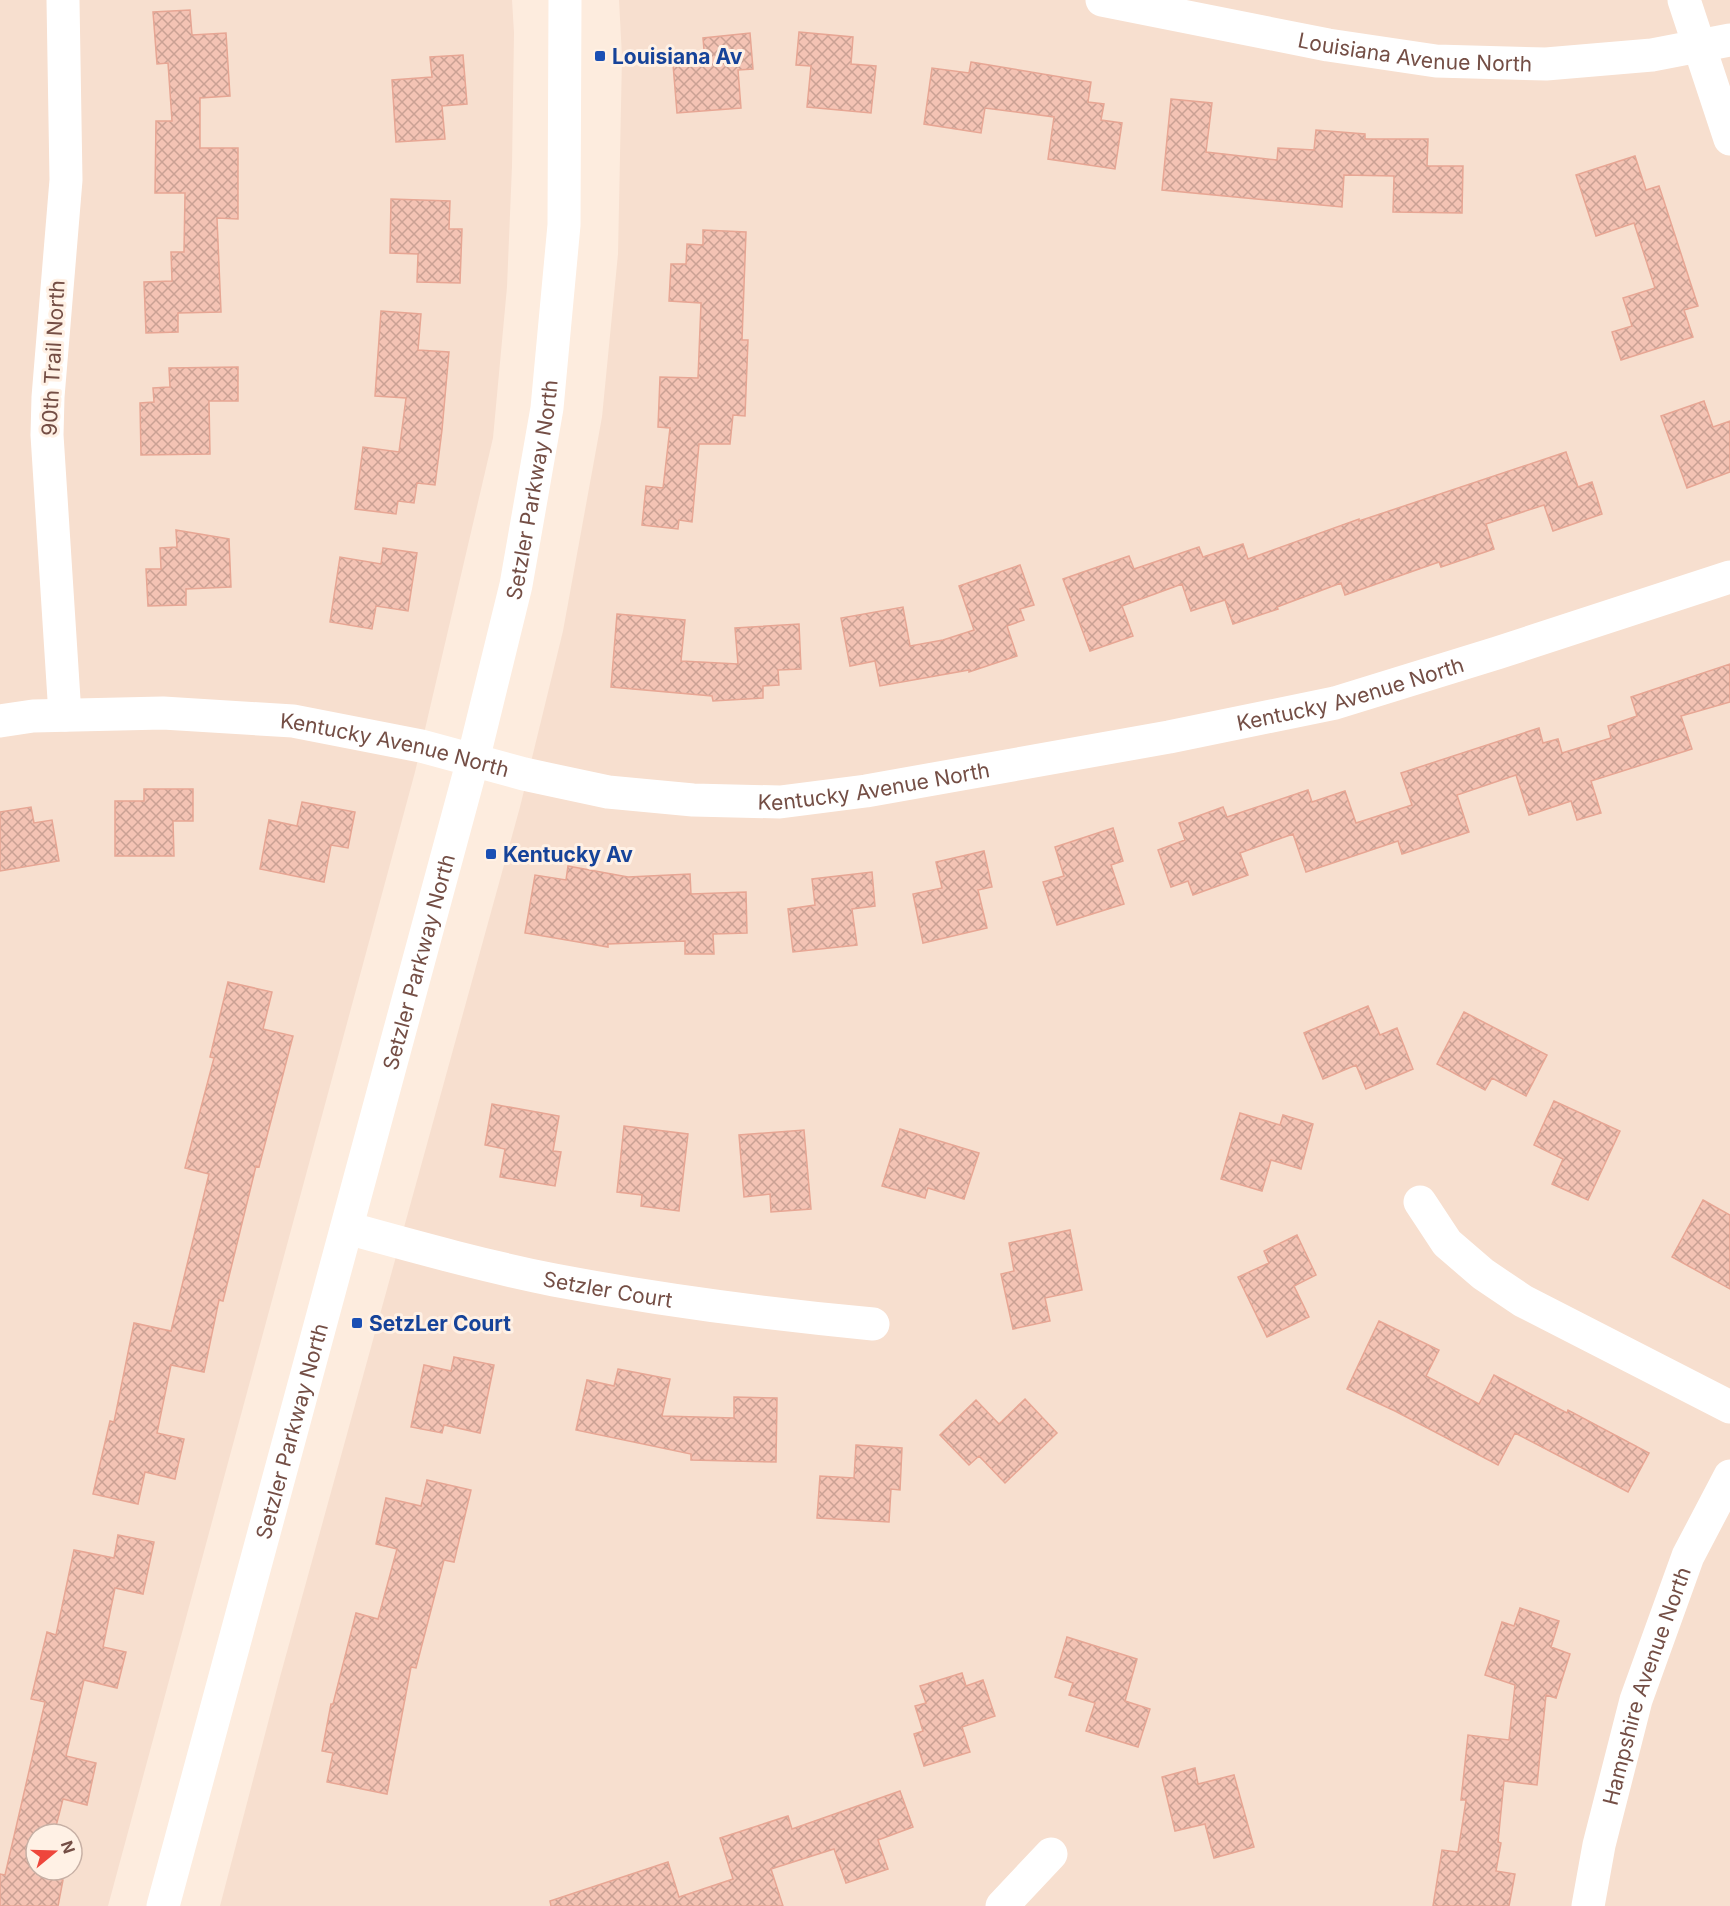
<svg xmlns="http://www.w3.org/2000/svg" width="1730" height="1906" viewBox="0 0 1730 1906" font-family="Inter,sans-serif">
<style>
.residential{fill:#f7dfcf;fill-rule:evenodd}
.building{fill:url(#building-cross-hatch);stroke:#e7a694;stroke-width:1.5}
.lines{fill:none;stroke-linecap:round;stroke-linejoin:round}
.minor{stroke:#fff;stroke-width:33}
.transit-dot{fill:#1a4fb4;stroke:#fff1e5;stroke-width:2}
.labels{text-anchor:middle;dominant-baseline:central;stroke-width:6;stroke-linejoin:round;paint-order:stroke}
.street-label{font-size:21px;fill:#744e45;stroke:#fff1e5}
.transit-label{font-size:21px;font-weight:bold;fill:#164399;stroke:#fff1e5;text-anchor:start}
</style>
<defs>
<pattern id="building-cross-hatch" width="8" height="8" patternUnits="userSpaceOnUse" patternTransform="scale(1.5)"><rect width="8" height="8" fill="#f4c3b4"/><path d="M0 0l8 8M0 8l8-8" fill="none" stroke="#caa194"/></pattern>
</defs>
<rect width="100%" height="100%" fill="#fdecde"/>
<!-- residential -->
<path class="residential" d="M 0,0 L 512,0 L 514,33 L 512,166 L 507,287 L 493,438 L 415,772 L 108,1906 L 0,1906 ZM 36,1834 L 72,1834 L 72,1870 L 36,1870 Z
M 619,0 L 1730,0 L 1730,1906 L 220,1906 L 280,1677 L 520,807 L 563,631 L 602,417 L 618,254 L 622,57 Z"/>
<!-- building -->
<path class="building" d="M 190,10 L 192,35 L 226,33 L 230,96 L 200,98 L 200,148 L 238,148 L 238,219 L 217,218 L 221,312 L 178,313 L 178,332 L 146,333 L 144,282 L 172,281 L 171,252 L 184,252 L 185,193 L 155,193 L 156,121 L 172,121 L 168,63 L 157,64 L 153,12 Z
M 799,32 L 853,37 L 851,64 L 876,66 L 871,113 L 807,107 L 811,66 L 796,65 Z
M 750,33 L 753,69 L 738,70 L 741,108 L 677,113 L 673,64 L 705,62 L 703,38 Z
M 463,55 L 467,104 L 442,106 L 445,139 L 396,142 L 392,80 L 432,77 L 430,57 Z
M 971,62 L 1091,82 L 1088,102 L 1104,104 L 1101,120 L 1122,123 L 1115,169 L 1048,159 L 1054,117 L 985,108 L 981,133 L 924,124 L 932,68 L 969,73 Z
M 1171,99 L 1212,103 L 1206,152 L 1277,160 L 1278,148 L 1314,150 L 1316,130 L 1365,134 L 1365,139 L 1428,139 L 1427,166 L 1463,166 L 1462,213 L 1393,212 L 1394,176 L 1344,175 L 1342,207 L 1162,190 Z
M 1635,156 L 1646,190 L 1659,186 L 1698,306 L 1684,310 L 1693,337 L 1621,360 L 1612,332 L 1632,326 L 1623,298 L 1655,288 L 1634,223 L 1596,236 L 1576,175 Z
M 391,199 L 450,201 L 449,229 L 462,229 L 460,283 L 417,282 L 418,254 L 390,253 Z
M 703,230 L 746,232 L 742,340 L 748,340 L 745,416 L 733,415 L 730,444 L 699,444 L 692,522 L 679,520 L 678,529 L 642,525 L 646,486 L 663,488 L 670,428 L 658,427 L 660,377 L 698,378 L 701,303 L 669,301 L 671,264 L 686,264 L 687,244 L 703,245 Z
M 381,311 L 421,314 L 418,350 L 449,352 L 442,430 L 435,485 L 417,483 L 414,503 L 398,501 L 396,514 L 355,509 L 363,447 L 399,452 L 406,398 L 375,396 Z
M 238,367 L 238,401 L 209,401 L 210,454 L 141,455 L 140,403 L 154,402 L 153,388 L 170,387 L 169,368 Z
M 1704,401 L 1713,427 L 1730,421 L 1730,472 L 1687,488 L 1661,416 Z
M 1566,452 L 1578,487 L 1592,482 L 1602,514 L 1553,531 L 1544,505 L 1486,524 L 1494,549 L 1441,567 L 1439,562 L 1345,595 L 1341,583 L 1277,607 L 1278,609 L 1233,624 L 1225,600 L 1191,611 L 1182,584 L 1122,606 L 1133,636 L 1090,651 L 1063,579 L 1129,556 L 1134,569 L 1199,547 L 1203,557 L 1243,544 L 1248,559 L 1359,519 L 1359,521 Z
M 176,530 L 229,539 L 231,587 L 186,589 L 186,605 L 148,606 L 146,569 L 161,569 L 160,548 L 177,547 Z
M 383,548 L 417,553 L 408,611 L 376,606 L 372,629 L 330,622 L 340,557 L 381,564 Z
M 1020,565 L 1034,605 L 1020,609 L 1024,620 L 1007,626 L 1017,656 L 969,672 L 969,670 L 880,686 L 875,661 L 850,666 L 841,618 L 903,607 L 910,646 L 943,640 L 974,630 L 959,586 Z
M 617,614 L 685,620 L 681,661 L 738,664 L 735,628 L 799,624 L 801,669 L 778,670 L 779,685 L 763,686 L 763,698 L 713,701 L 712,696 L 611,687 Z
M 1730,664 L 1730,702 L 1681,716 L 1692,749 L 1591,781 L 1601,813 L 1577,820 L 1571,801 L 1529,815 L 1516,775 L 1457,795 L 1469,832 L 1402,854 L 1398,841 L 1306,872 L 1293,834 L 1240,853 L 1248,875 L 1193,895 L 1188,881 L 1171,887 L 1158,850 L 1185,840 L 1179,823 L 1223,807 L 1227,817 L 1308,790 L 1312,802 L 1345,791 L 1356,823 L 1412,805 L 1401,773 L 1539,728 L 1543,743 L 1558,739 L 1562,753 L 1611,738 L 1608,726 L 1637,716 L 1631,697 Z
M 144,789 L 193,789 L 193,821 L 173,821 L 174,856 L 115,856 L 115,801 L 144,801 Z
M 302,802 L 355,812 L 348,848 L 331,845 L 324,882 L 260,869 L 269,820 L 297,826 Z
M 31,807 L 34,823 L 52,820 L 59,861 L 0,871 L 0,812 Z
M 1113,828 L 1123,861 L 1111,865 L 1124,904 L 1057,925 L 1043,882 L 1064,876 L 1055,847 Z
M 984,851 L 992,887 L 978,890 L 987,928 L 923,943 L 913,894 L 942,888 L 936,862 Z
M 568,866 L 628,877 L 690,874 L 691,894 L 746,892 L 747,933 L 713,934 L 714,954 L 685,954 L 685,941 L 608,944 L 608,947 L 525,933 L 535,875 L 566,880 Z
M 872,872 L 875,906 L 852,909 L 857,945 L 793,952 L 788,909 L 815,905 L 812,879 Z
M 228,982 L 272,992 L 263,1029 L 293,1036 L 259,1167 L 256,1166 L 223,1301 L 219,1300 L 204,1372 L 171,1365 L 157,1433 L 184,1439 L 175,1479 L 145,1472 L 138,1504 L 93,1494 L 110,1421 L 114,1422 L 134,1323 L 171,1331 L 209,1174 L 185,1168 L 214,1058 L 210,1057 Z
M 1368,1006 L 1380,1035 L 1397,1028 L 1413,1069 L 1366,1089 L 1356,1065 L 1323,1079 L 1304,1033 Z
M 1464,1012 L 1547,1055 L 1526,1096 L 1492,1078 L 1485,1090 L 1437,1064 Z
M 1554,1101 L 1620,1131 L 1588,1200 L 1552,1184 L 1563,1159 L 1534,1145 Z
M 492,1104 L 559,1116 L 553,1151 L 561,1152 L 555,1186 L 500,1177 L 505,1149 L 485,1145 Z
M 1240,1113 L 1280,1125 L 1283,1115 L 1313,1124 L 1301,1169 L 1271,1160 L 1262,1191 L 1221,1179 Z
M 624,1126 L 688,1134 L 679,1211 L 641,1206 L 642,1195 L 617,1192 Z
M 900,1129 L 979,1153 L 964,1199 L 928,1188 L 925,1198 L 882,1186 Z
M 804,1130 L 811,1209 L 771,1212 L 770,1194 L 744,1197 L 739,1135 Z
M 1703,1200 L 1730,1215 L 1730,1289 L 1672,1257 Z
M 1070,1230 L 1082,1290 L 1045,1298 L 1050,1321 L 1013,1329 L 1001,1274 L 1014,1271 L 1009,1243 Z
M 1297,1235 L 1316,1275 L 1294,1286 L 1309,1317 L 1267,1337 L 1238,1277 L 1269,1263 L 1264,1251 Z
M 1379,1321 L 1439,1350 L 1426,1376 L 1479,1404 L 1494,1375 L 1567,1413 L 1568,1410 L 1649,1453 L 1628,1492 L 1515,1433 L 1498,1465 L 1395,1411 L 1347,1389 Z
M 454,1357 L 494,1365 L 480,1433 L 444,1425 L 442,1433 L 411,1427 L 424,1365 L 451,1371 Z
M 618,1369 L 670,1379 L 662,1416 L 734,1418 L 734,1397 L 777,1398 L 776,1462 L 691,1460 L 691,1454 L 576,1430 L 587,1380 L 614,1386 Z
M 1025,1399 L 1057,1433 L 1005,1483 L 979,1456 L 969,1465 L 940,1435 L 976,1400 L 999,1424 Z
M 856,1445 L 902,1448 L 900,1490 L 891,1489 L 889,1522 L 817,1518 L 820,1476 L 854,1478 Z
M 427,1480 L 471,1490 L 454,1562 L 444,1560 L 416,1668 L 411,1667 L 387,1794 L 327,1782 L 333,1753 L 322,1751 L 331,1704 L 333,1704 L 356,1613 L 378,1619 L 397,1549 L 376,1544 L 386,1498 L 421,1506 Z
M 118,1535 L 154,1542 L 143,1594 L 115,1588 L 103,1647 L 126,1652 L 117,1688 L 84,1680 L 66,1756 L 96,1763 L 87,1805 L 63,1799 L 54,1834 L 36,1834 L 36,1870 L 46,1870 L 45,1876 L 63,1880 L 58,1906 L 0,1906 L 0,1874 L 5,1875 L 45,1702 L 31,1699 L 47,1632 L 56,1635 L 74,1550 L 114,1558 Z
M 1520,1608 L 1559,1621 L 1551,1647 L 1570,1654 L 1556,1698 L 1546,1695 L 1537,1785 L 1504,1781 L 1498,1842 L 1501,1843 L 1496,1871 L 1515,1874 L 1509,1906 L 1433,1906 L 1442,1850 L 1458,1852 L 1466,1800 L 1461,1800 L 1468,1735 L 1509,1740 L 1515,1685 L 1485,1675 L 1502,1622 L 1514,1626 Z
M 1067,1637 L 1137,1659 L 1125,1701 L 1150,1709 L 1138,1747 L 1086,1731 L 1095,1703 L 1069,1695 L 1073,1683 L 1055,1677 Z
M 962,1673 L 966,1686 L 983,1680 L 995,1716 L 962,1727 L 970,1752 L 924,1766 L 914,1734 L 923,1731 L 915,1706 L 926,1703 L 920,1686 Z
M 1195,1768 L 1198,1784 L 1234,1775 L 1254,1847 L 1214,1858 L 1205,1824 L 1175,1831 L 1162,1777 Z
M 900,1791 L 913,1827 L 878,1840 L 888,1869 L 846,1883 L 834,1849 L 771,1869 L 783,1906 L 551,1906 L 550,1901 L 668,1862 L 679,1897 L 733,1879 L 720,1838 L 788,1816 L 792,1829 Z"/>
<g class="lines">
<!-- minor -->
<g class="minor">
<path d="M 63,0 L 66,180 L 48,397 L 47,435 L 65,715"/>
<path id="s1" d="M 1102,0 L 1328,45 L 1436,61 L 1546,64 L 1652,55 L 1730,40"/>
<path d="M 1684,0 L 1730,139"/>
<path id="s2" d="M 0,721 L 33,716 L 163,713 L 293,721 L 421,746 L 524,774 L 608,792 L 693,800 L 780,802 L 866,791 L 1169,737 L 1335,703 L 1497,653 L 1730,577"/>
<path d="M 1420,1202 L 1447,1243 L 1483,1274 L 1523,1301 L 1730,1407"/>
<path id="s3" d="M 347,1228 C 416,1247 484,1266 554,1280 C 660,1300 767,1314 873,1324"/>
<path id="s4" d="M 163,1906 L 473,760 L 516,585 L 547,408 L 564,225 L 565,0"/>
<path d="M 1002,1906 L 1051,1854"/>
<path id="s5" d="M 1588,1906 L 1599,1845 L 1636,1700 L 1688,1556 L 1730,1476"/>
</g>
</g>
<!-- markers -->
<g class="transit-dot">
<rect x="594" y="50" width="12" height="12" rx="3"/>
<rect x="485" y="848" width="12" height="12" rx="3"/>
<rect x="351" y="1317" width="12" height="12" rx="3"/>
</g>
<g class="labels">
<!-- street labels -->
<g class="street-label">
<text stroke="none"><textPath href="#s1" startOffset="318">Louisiana Avenue North</textPath></text>
<text transform="translate(53 358) rotate(-87)">90th Trail North</text>
<text stroke="none"><textPath href="#s4" startOffset="1464">Setzler Parkway North</textPath></text>
<text stroke="none"><textPath href="#s2" startOffset="1370">Kentucky Avenue North</textPath></text>
<text stroke="none"><textPath href="#s2" startOffset="398">Kentucky Avenue North</textPath></text>
<text stroke="none"><textPath href="#s2" startOffset="884">Kentucky Avenue North</textPath></text>
<text stroke="none"><textPath href="#s4" startOffset="978">Setzler Parkway North</textPath></text>
<text stroke="none"><textPath href="#s3" startOffset="268">Setzler Court</textPath></text>
<text stroke="none"><textPath href="#s4" startOffset="492">Setzler Parkway North</textPath></text>
<text stroke="none"><textPath href="#s5" startOffset="228">Hampshire Avenue North</textPath></text>
</g>
<!-- transit labels -->
<g class="transit-label">
<text x="612" y="56">Louisiana Av</text>
<text x="503" y="854">Kentucky Av</text>
<text x="369" y="1323">SetzLer Court</text>
</g>
</g>
<!-- north arrow -->
<g transform="translate(54 1852) rotate(71)"><circle r="28" fill="#fff1e5" stroke="#c7b0a5" stroke-width="1.5"/>
<path d="M0-4.5L10 22L0 15L-10 22Z" fill="#ee463c"/>
<text y="-9" font-size="16" font-weight="bold" text-anchor="middle" fill="#744e45">N</text>
</g>
</svg>
